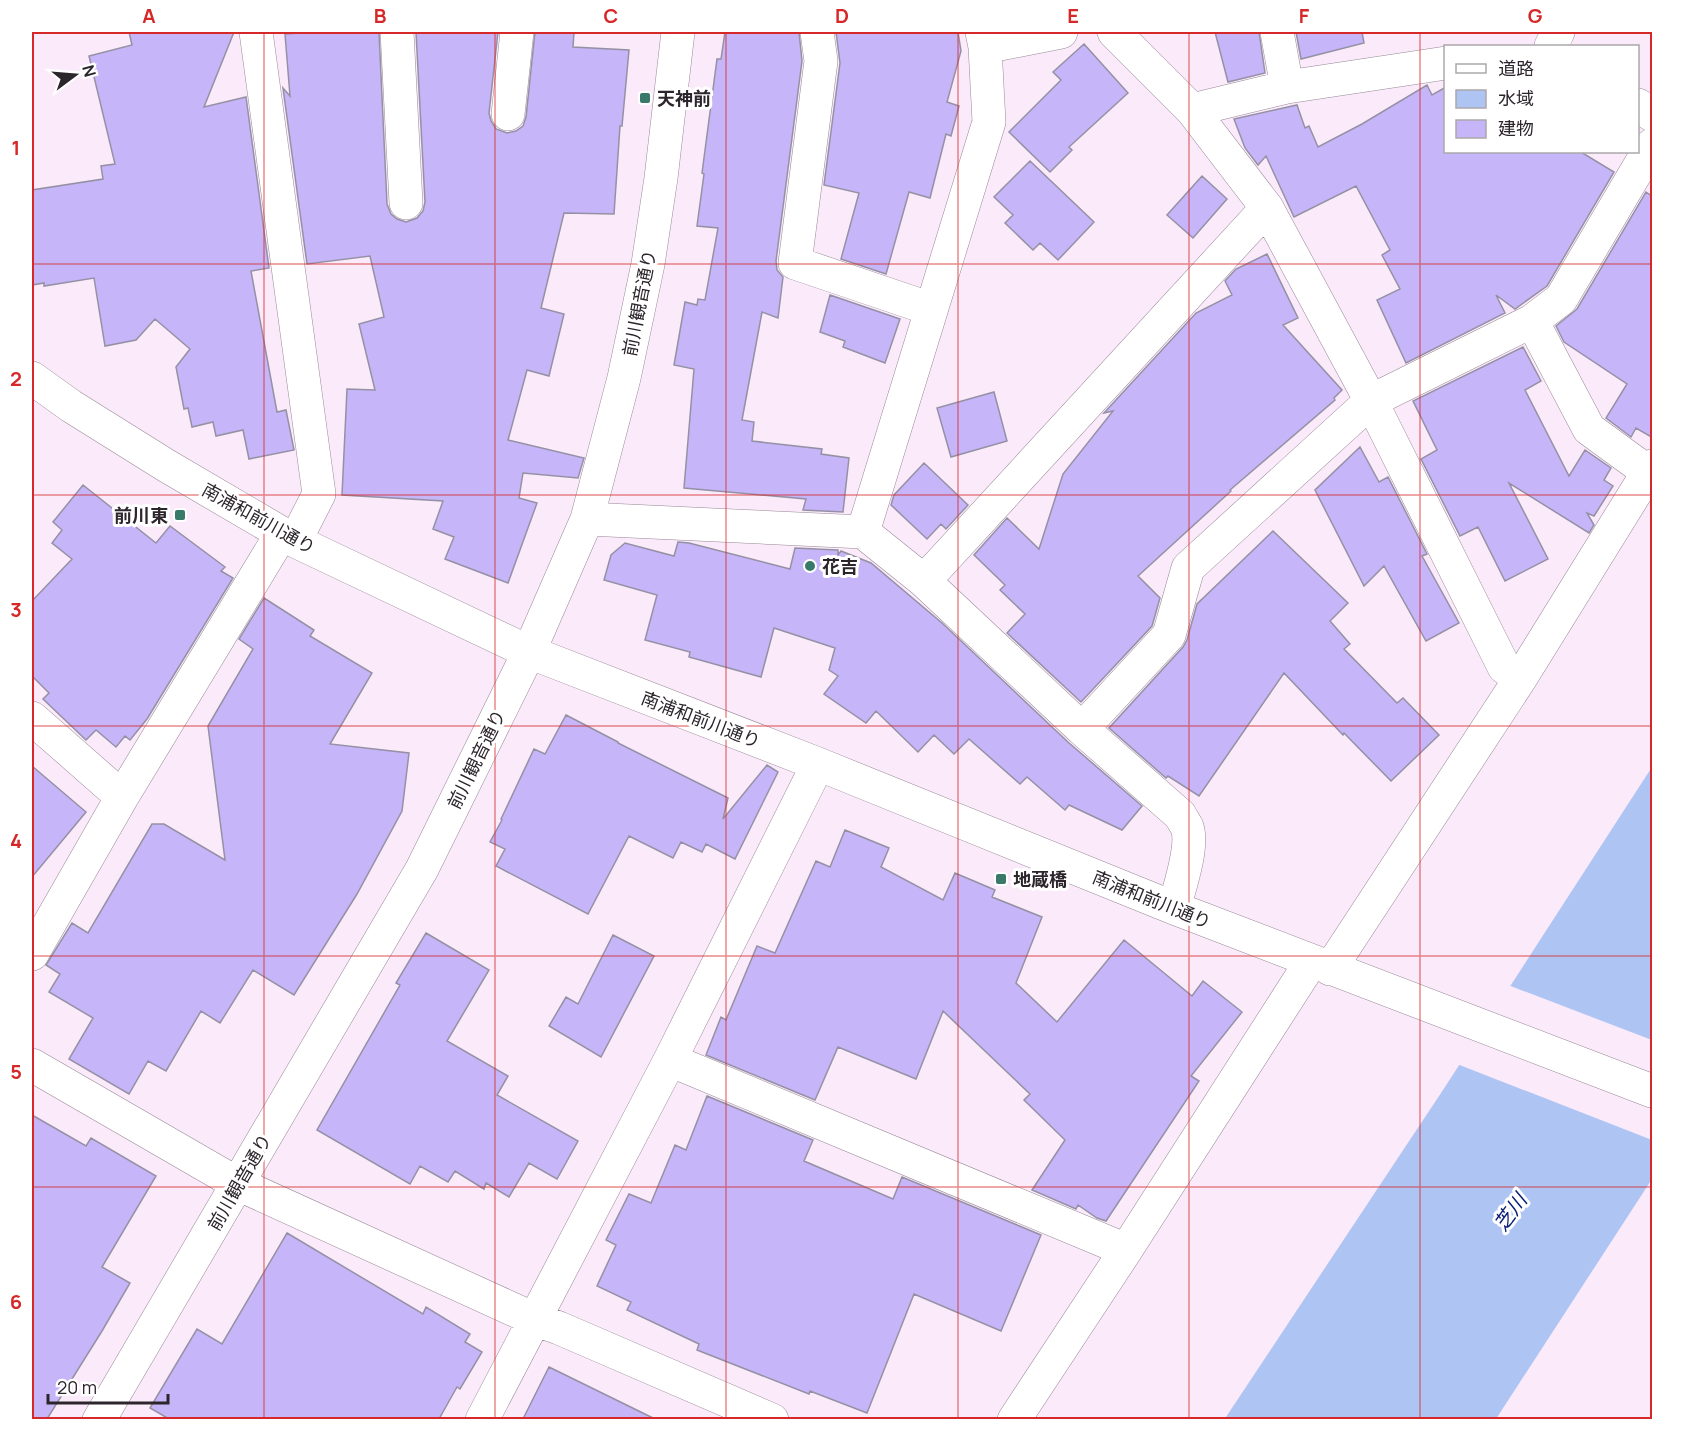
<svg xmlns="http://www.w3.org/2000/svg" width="1684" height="1451" viewBox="0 0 1684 1451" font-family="Manrope,'Noto Sans JP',sans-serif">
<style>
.water{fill:#aec4f3}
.pier{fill:#faeafa}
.building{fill:#c6b5f8;stroke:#9591a4;stroke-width:1.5}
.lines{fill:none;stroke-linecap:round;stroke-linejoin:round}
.minor-casing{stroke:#988997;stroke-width:34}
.minor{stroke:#fff;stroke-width:33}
.grid{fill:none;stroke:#d62828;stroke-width:1.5;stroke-opacity:0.55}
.poi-dot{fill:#397969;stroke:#fff;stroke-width:2}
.labels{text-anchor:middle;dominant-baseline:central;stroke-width:6;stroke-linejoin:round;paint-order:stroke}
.poi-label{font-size:18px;font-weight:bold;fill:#2c262c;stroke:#fff;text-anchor:start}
.street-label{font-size:18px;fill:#2c262c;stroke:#fff}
.water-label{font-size:20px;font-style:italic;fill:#092076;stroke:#fff}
.neatline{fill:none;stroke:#d62828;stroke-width:2}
.grid-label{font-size:20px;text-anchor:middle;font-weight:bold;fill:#d62828}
</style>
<rect width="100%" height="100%" fill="#faeafa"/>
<!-- water -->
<path class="water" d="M 1652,767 L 1652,1179 L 1496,1419 L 1224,1420 L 1445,1087 Z"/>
<!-- pier -->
<path class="pier" d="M 1508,985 L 1652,1040 L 1652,1140 L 1457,1064 Z"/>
<!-- building -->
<path class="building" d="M 129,32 L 234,32 L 204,107 L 246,97 L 269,268 L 251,271 L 277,412 L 286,410 L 294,450 L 249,459 L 243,430 L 216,436 L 213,422 L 192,427 L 188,408 L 184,409 L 176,367 L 190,349 L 155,319 L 136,340 L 105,346 L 94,278 L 44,286 L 44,283 L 32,285 L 32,190 L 103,179 L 101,166 L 115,164 L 89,56 L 132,45 Z
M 315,32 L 379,32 L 387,204 L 391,214 L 397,219 L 406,222 L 417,218 L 423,211 L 425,202 L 416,32 L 498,32 L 489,113 L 491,121 L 496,129 L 507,133 L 516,131 L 523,126 L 526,117 L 535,32 L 574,32 L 573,47 L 629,50 L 622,126 L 620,126 L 614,214 L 564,213 L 541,308 L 564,314 L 549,376 L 527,370 L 508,440 L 584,458 L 578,478 L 523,473 L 519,498 L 537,503 L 508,583 L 445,559 L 454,537 L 433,529 L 443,501 L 342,495 L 347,389 L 375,390 L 359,324 L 384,317 L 370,256 L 307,264 L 283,88 L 290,96 L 285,34 Z
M 725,32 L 799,32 L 802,61 L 776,261 L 777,270 L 783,277 L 778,318 L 762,312 L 742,420 L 754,422 L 752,441 L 822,449 L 821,454 L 849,458 L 843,512 L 803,510 L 806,499 L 684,488 L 694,369 L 674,365 L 685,302 L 697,305 L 698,299 L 705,300 L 718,228 L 697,226 L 704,174 L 702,173 L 717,59 L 721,59 Z
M 836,32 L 958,32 L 961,51 L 947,102 L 959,106 L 951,136 L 946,134 L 930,198 L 909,192 L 886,274 L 841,259 L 859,193 L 824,185 L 840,63 Z
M 1215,32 L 1259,32 L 1265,73 L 1228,82 Z
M 1296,32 L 1362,32 L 1364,43 L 1301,59 Z
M 1084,44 L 1128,93 L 1069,147 L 1072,150 L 1050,172 L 1009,132 L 1061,80 L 1053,72 Z
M 1427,85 L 1432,95 L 1446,87 L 1446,152 L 1581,152 L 1614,172 L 1547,286 L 1515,309 L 1496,295 L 1505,313 L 1406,363 L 1377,300 L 1400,289 L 1382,255 L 1390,250 L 1356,186 L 1294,217 L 1266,156 L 1258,165 L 1245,148 L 1234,119 L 1297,105 L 1305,128 L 1309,126 L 1318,147 L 1362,124 Z
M 1030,161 L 1094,222 L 1058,260 L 1040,243 L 1033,250 L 1005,223 L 1013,215 L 994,197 Z
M 1202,176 L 1227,199 L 1193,238 L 1167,215 Z
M 1646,192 L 1653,197 L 1653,438 L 1636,428 L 1631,437 L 1606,418 L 1627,384 L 1564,342 L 1556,326 L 1577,309 Z
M 1267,254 L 1298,318 L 1283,325 L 1342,390 L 1334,398 L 1335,400 L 1230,490 L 1231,491 L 1138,576 L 1160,598 L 1152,626 L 1081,702 L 1007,633 L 1025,614 L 1000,590 L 1005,585 L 974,555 L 1007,518 L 1039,549 L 1063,474 L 1113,411 L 1104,413 L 1196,313 L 1232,295 L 1225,281 L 1236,269 Z
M 830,295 L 900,319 L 885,363 L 843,347 L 845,341 L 820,332 Z
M 1523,347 L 1541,381 L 1525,390 L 1569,476 L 1585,450 L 1611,468 L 1604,480 L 1613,486 L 1594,516 L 1587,513 L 1594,525 L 1589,533 L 1509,483 L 1548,559 L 1505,581 L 1478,527 L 1460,536 L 1421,459 L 1437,450 L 1413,401 Z
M 994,392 L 1007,441 L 951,457 L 937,408 Z
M 1360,447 L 1379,482 L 1388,477 L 1427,554 L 1422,556 L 1459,623 L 1426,641 L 1384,566 L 1364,586 L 1315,490 Z
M 924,463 L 968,505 L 946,529 L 941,524 L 927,539 L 891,505 L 894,495 Z
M 83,485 L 156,543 L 170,526 L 225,567 L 221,571 L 233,578 L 147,719 L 130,740 L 125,736 L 116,747 L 96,730 L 86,740 L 43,699 L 49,693 L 32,676 L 32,601 L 72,559 L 52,543 L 62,530 L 53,522 Z
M 1273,531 L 1348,603 L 1330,621 L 1350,644 L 1344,649 L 1397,703 L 1403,698 L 1439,735 L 1391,781 L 1344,733 L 1343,735 L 1284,673 L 1199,796 L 1168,776 L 1166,778 L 1109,728 L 1183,647 L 1187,640 L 1197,604 Z
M 678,542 L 689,543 L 790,569 L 795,548 L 837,550 L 838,550 L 838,555 L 841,551 L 871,563 L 942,623 L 1069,743 L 1142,806 L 1122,830 L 1069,805 L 1065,810 L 1027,777 L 1020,784 L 969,739 L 954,754 L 934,735 L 918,752 L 876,711 L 866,723 L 824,694 L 838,676 L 829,670 L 835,648 L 774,628 L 761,677 L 689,657 L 690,652 L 645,640 L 657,595 L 604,580 L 611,555 L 625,543 L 674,556 Z
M 264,598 L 314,630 L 310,636 L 372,673 L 330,744 L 409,753 L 402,811 L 357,894 L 294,995 L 253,970 L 220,1023 L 201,1011 L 166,1071 L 148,1061 L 129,1094 L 69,1059 L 93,1018 L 49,992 L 60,974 L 46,965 L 72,923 L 88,933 L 152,824 L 164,824 L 225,860 L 208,726 L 253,649 L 239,639 Z
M 566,715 L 618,742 L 618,743 L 728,798 L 723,819 L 767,765 L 778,772 L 735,859 L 706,844 L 702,852 L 681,842 L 673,858 L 629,836 L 588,914 L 496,866 L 505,849 L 490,842 L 502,820 L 501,819 L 534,749 L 545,754 Z
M 32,766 L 86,812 L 32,877 Z
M 845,830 L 889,848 L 881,867 L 943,900 L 955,873 L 995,890 L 992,897 L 1042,917 L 1016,983 L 1057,1022 L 1124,940 L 1192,996 L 1203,981 L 1242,1012 L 1191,1076 L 1199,1081 L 1106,1221 L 1097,1218 L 1078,1205 L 1076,1209 L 1032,1190 L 1065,1140 L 1024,1100 L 1030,1094 L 943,1011 L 916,1079 L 838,1047 L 815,1100 L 706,1055 L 721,1017 L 726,1020 L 757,946 L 775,953 L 816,861 L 830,867 Z
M 426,933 L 489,970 L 447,1041 L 508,1076 L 497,1095 L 578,1141 L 557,1179 L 529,1163 L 509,1197 L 486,1183 L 484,1189 L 455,1171 L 448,1182 L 420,1166 L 410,1184 L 317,1130 L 400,985 L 396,983 Z
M 613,935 L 654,956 L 601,1057 L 549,1026 L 566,997 L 578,1004 Z
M 707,1096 L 813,1140 L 804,1161 L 893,1199 L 902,1177 L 1041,1235 L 1001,1331 L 914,1294 L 867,1413 L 810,1391 L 809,1394 L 697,1350 L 699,1344 L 627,1310 L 631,1302 L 597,1286 L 616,1245 L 606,1240 L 629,1194 L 651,1203 L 675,1145 L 686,1150 Z
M 32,1115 L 86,1146 L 91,1138 L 156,1176 L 102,1267 L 130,1283 L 102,1331 L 47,1419 L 32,1419 Z
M 287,1233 L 423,1314 L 426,1307 L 470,1334 L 465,1342 L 482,1352 L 460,1389 L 457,1387 L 439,1419 L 169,1419 L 150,1408 L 197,1329 L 222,1344 Z
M 549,1367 L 655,1419 L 523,1419 Z"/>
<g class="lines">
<!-- minor casing -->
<g class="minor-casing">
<path id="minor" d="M 256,32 L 319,494 L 295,541
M 397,32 L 406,203
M 817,32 L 821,61 L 795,263 L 931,309
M 1114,32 L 1192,110 L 1267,208 L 1371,401 L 1504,667 L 1520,679
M 1277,32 L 1287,87
M 1551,46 L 1558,32
M 985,47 L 1061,32
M 1638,105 L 1652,115
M 1192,110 L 1287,87 L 1446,63
M 508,114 L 517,32
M 1532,321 L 1589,429 L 1648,472
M 32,378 L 71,406 L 167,466 L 295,541 L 529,652 L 818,764 L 1174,908 L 1652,1091
M 587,519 L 863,532 L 924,581 L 1082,729 L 1180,815 C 1182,819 1185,823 1187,827 C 1194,846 1179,889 1174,908
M 863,532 L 989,122 L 985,47 L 982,32
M 924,581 L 1267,208
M 32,718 L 122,797
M 1082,729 L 1169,635 L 1188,568 L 1371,401 L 1532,321 L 1561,299 L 1652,145
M 32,954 L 122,797 L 282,533
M 1330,969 L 1520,679 L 1652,466
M 670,1060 L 1126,1250
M 32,1065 L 238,1184 L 534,1319 L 559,1328 L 772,1420
M 99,1420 L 422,869 L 529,652 L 587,519 L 624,378 L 648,264 L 661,178 L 678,32
M 482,1420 L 670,1060 L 818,764
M 1014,1420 L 1126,1250 L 1311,962"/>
</g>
<!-- minor -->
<use href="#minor" class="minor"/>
</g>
<!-- grid -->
<path class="grid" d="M 264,32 L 264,1420M 495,32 L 495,1420M 726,32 L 726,1420M 958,32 L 958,1420M 1189,32 L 1189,1420M 1420,32 L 1420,1420M 32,264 L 1652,264M 32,495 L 1652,495M 32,726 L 1652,726M 32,956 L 1652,956M 32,1187 L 1652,1187"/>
<!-- markers -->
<g class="poi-dot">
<rect x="639" y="92" width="12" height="12" rx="3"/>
<rect x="174" y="509" width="12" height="12" rx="3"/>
<circle cx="810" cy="566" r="6"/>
<rect x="995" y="873" width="12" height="12" rx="3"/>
</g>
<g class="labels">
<!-- poi labels -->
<g class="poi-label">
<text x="657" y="98">天神前</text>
<text x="168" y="515" text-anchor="end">前川東</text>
<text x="822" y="566">花吉</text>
<text x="1013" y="879">地蔵橋</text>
</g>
<!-- street labels -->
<g class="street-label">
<text transform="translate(639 303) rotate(-79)">前川観音通り</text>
<text transform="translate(259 518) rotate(29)">南浦和前川通り</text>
<text transform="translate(701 719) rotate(21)">南浦和前川通り</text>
<text transform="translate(476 759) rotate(-64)">前川観音通り</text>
<text transform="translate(1152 899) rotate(22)">南浦和前川通り</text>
<text transform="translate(239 1182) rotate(-60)">前川観音通り</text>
</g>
<!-- water labels -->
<g class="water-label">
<text transform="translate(1510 1212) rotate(-54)">芝川</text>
</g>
</g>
<!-- border -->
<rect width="1684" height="1451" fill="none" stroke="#ffffff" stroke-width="66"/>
<!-- legend -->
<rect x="1444" y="45" width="195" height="108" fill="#ffffff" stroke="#aba8ab" stroke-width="1.5"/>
<rect x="1456" y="64" width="30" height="9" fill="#ffffff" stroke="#aba8ab" stroke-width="1.5"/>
<text x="1498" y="75" font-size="18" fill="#2c262c">道路</text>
<rect x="1456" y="90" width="30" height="18" fill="#aec4f3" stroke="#aba8ab" stroke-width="1.5"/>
<text x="1498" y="105" font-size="18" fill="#2c262c">水域</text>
<rect x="1456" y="120" width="30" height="18" fill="#c6b5f8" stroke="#aba8ab" stroke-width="1.5"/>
<text x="1498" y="135" font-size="18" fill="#2c262c">建物</text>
<!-- north arrow -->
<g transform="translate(75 75) rotate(74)" stroke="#ffffff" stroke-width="4.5" paint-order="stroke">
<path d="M0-4.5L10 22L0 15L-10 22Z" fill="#2c262c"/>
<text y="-9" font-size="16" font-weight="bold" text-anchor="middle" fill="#2c262c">N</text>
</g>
<!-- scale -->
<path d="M48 1394v9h120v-9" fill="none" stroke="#2c262c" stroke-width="3"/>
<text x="57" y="1394" font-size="18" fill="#2c262c" stroke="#ffffff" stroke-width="4.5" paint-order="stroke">20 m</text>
<rect x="33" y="33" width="1618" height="1385" class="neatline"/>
<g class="grid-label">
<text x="149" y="23">A</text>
<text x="380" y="23">B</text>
<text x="611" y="23">C</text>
<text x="842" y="23">D</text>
<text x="1073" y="23">E</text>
<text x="1304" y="23">F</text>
<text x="1535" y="23">G</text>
<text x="16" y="155">1</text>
<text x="16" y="386">2</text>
<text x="16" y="617">3</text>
<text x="16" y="848">4</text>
<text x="16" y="1079">5</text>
<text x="16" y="1309">6</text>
</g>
</svg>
